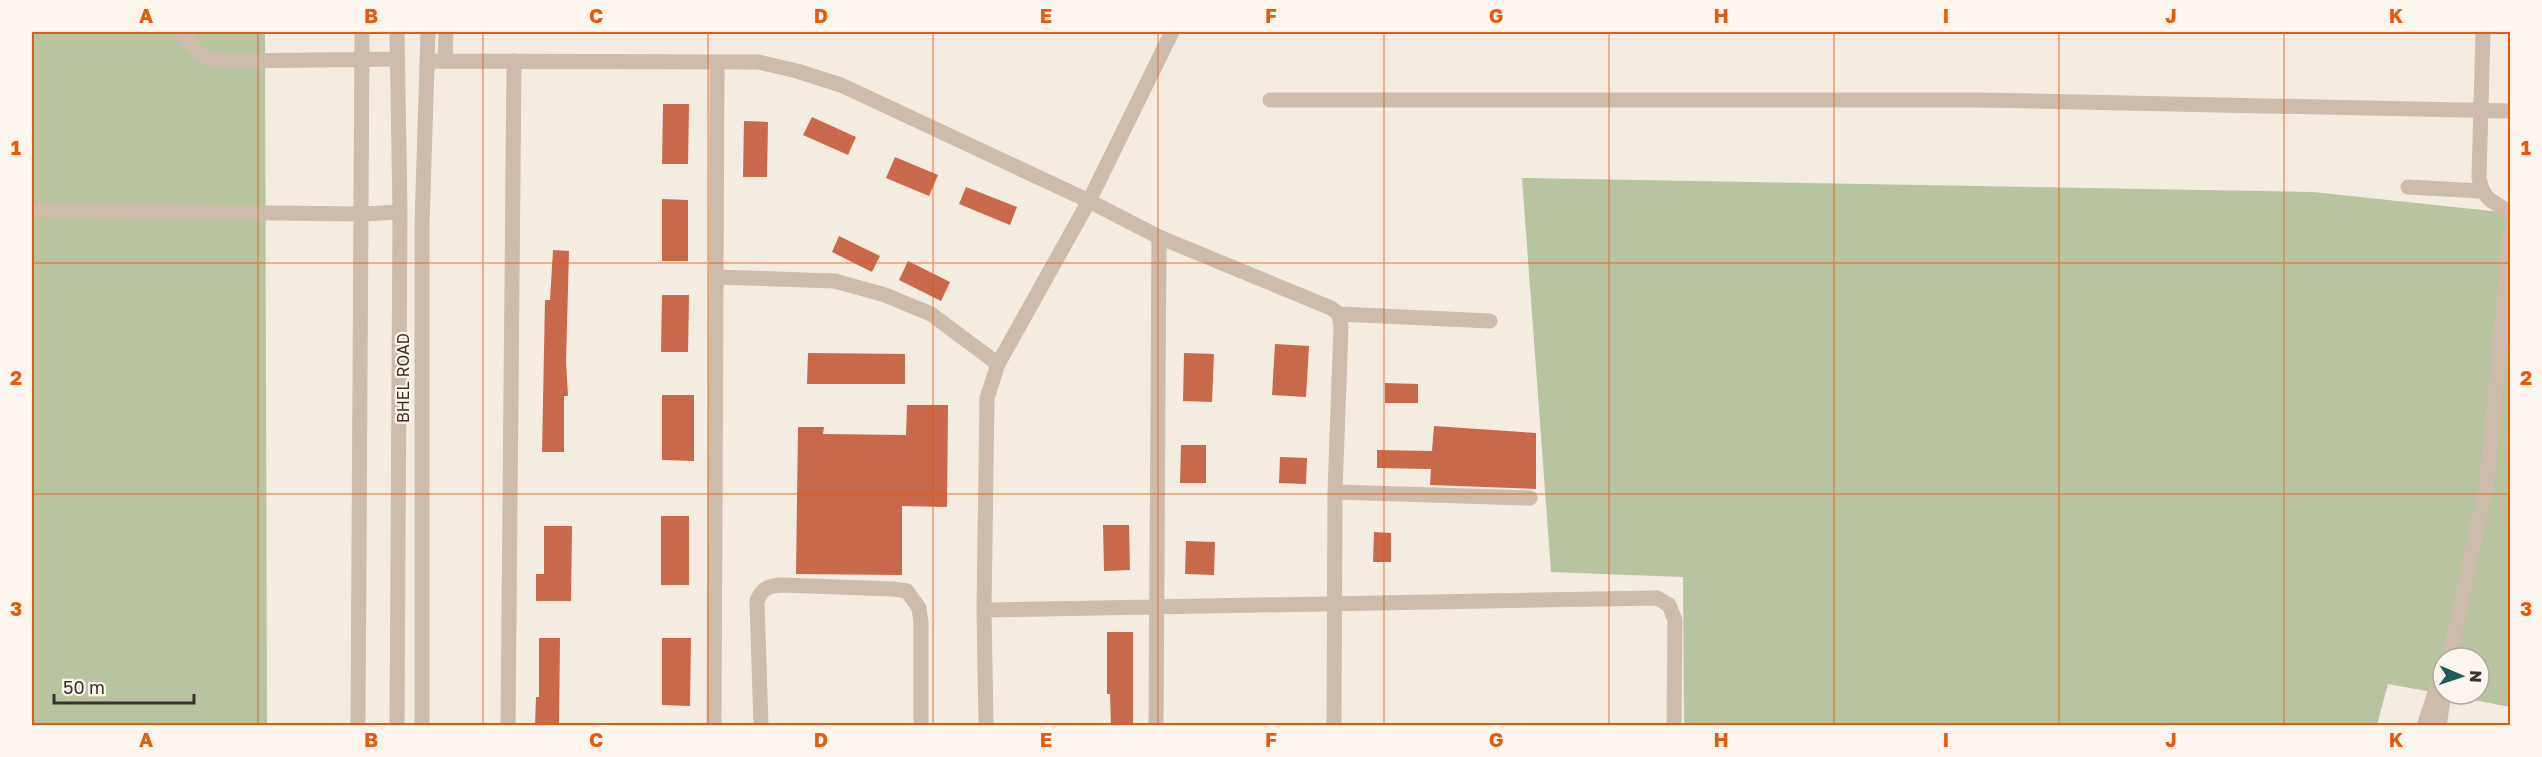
<svg xmlns="http://www.w3.org/2000/svg" width="2542" height="757" viewBox="0 0 2542 757" font-family="'Golos Text',sans-serif">
<style>
.green{fill:#b8c4a0}
.building{fill:#c8694b}
.lines{fill:none;stroke-linecap:round;stroke-linejoin:round}
.minor{stroke:#cdbbac;stroke-width:15}
.grid{fill:none;stroke:#e8590c;stroke-width:1.5;stroke-opacity:0.55}
.labels{text-anchor:middle;dominant-baseline:central;stroke-width:4.5;stroke-linejoin:round;paint-order:stroke}
.street-label{font-size:16px;fill:#3b302b;stroke:#fbf5ee}
.neatline{fill:none;stroke:#e8590c;stroke-width:2}
.grid-label{font-size:20px;text-anchor:middle;font-weight:bold;fill:#e8590c}
</style>
<rect width="100%" height="100%" fill="#f4ebe1"/>
<!-- green -->
<path class="green" d="M 32,32 L 265,32 L 267,725 L 32,725 Z
M 1522,178 L 2313,192 L 2510,213 L 2510,707 L 2443,694 L 2479,694 L 2479,658 L 2443,658 L 2443,694 L 2388,684 L 2377,725 L 1684,725 L 1683,577 L 1551,572 Z"/>
<!-- building -->
<path class="building" d="M 663,104 L 689,104 L 688,164 L 662,164 Z
M 812,117 L 856,137 L 848,155 L 803,135 Z
M 744,121 L 768,122 L 767,177 L 743,177 Z
M 895,157 L 938,175 L 929,196 L 886,178 Z
M 966,187 L 1017,207 L 1010,225 L 959,204 Z
M 662,199 L 688,200 L 688,261 L 662,261 Z
M 839,236 L 880,256 L 872,272 L 832,252 Z
M 553,250 L 569,251 L 566,362 L 568,396 L 564,396 L 564,452 L 542,452 L 545,300 L 550,300 Z
M 908,261 L 950,282 L 941,301 L 899,280 Z
M 662,295 L 689,295 L 688,352 L 661,352 Z
M 1275,344 L 1309,346 L 1306,397 L 1272,395 Z
M 808,353 L 905,354 L 905,384 L 807,384 Z
M 1184,353 L 1214,354 L 1212,402 L 1183,401 Z
M 1385,383 L 1418,384 L 1418,403 L 1385,403 Z
M 662,395 L 694,395 L 694,461 L 662,460 Z
M 907,405 L 948,405 L 947,507 L 902,506 L 902,575 L 796,574 L 798,427 L 824,427 L 823,434 L 906,435 Z
M 1434,426 L 1536,433 L 1536,489 L 1430,485 L 1431,469 L 1377,468 L 1377,450 L 1432,451 Z
M 1181,445 L 1206,445 L 1206,483 L 1180,483 Z
M 1280,457 L 1307,458 L 1306,484 L 1279,483 Z
M 661,516 L 689,516 L 689,585 L 661,585 Z
M 1103,525 L 1129,525 L 1130,570 L 1104,571 Z
M 544,526 L 572,526 L 571,601 L 536,601 L 536,574 L 544,574 Z
M 1374,532 L 1391,533 L 1391,562 L 1373,562 Z
M 1186,541 L 1215,542 L 1214,575 L 1185,574 Z
M 1107,632 L 1133,632 L 1133,726 L 1111,726 L 1110,694 L 1107,694 Z
M 539,638 L 560,638 L 559,726 L 535,726 L 536,697 L 539,697 Z
M 662,638 L 691,638 L 690,706 L 662,705 Z"/>
<g class="lines">
<!-- minor -->
<path class="minor" d="M 182,32 C 199,57 203,58 232,61 L 398,59
M 2483,32 L 2479,177 C 2482,199 2493,202 2510,212
M 427,61 L 758,62 L 797,71 L 841,85 L 1089,201 L 1159,237 L 1331,308 L 1339,314 L 1341,327 L 1335,492 L 1334,726
M 445,61 L 446,32
M 1270,100 L 1980,100 L 2510,111
M 2408,187 L 2481,191
M 32,210 L 362,214 L 400,212
M 716,277 L 835,281 L 885,295 L 931,314 L 998,364
M 1339,314 L 1490,321
M 1335,492 L 1530,498
M 984,610 L 1657,598 L 1669,605 L 1675,620 L 1674,726
M 2449,658 L 2487,481 L 2510,232
M 358,726 L 362,32
M 397,726 L 400,212 L 397,32
M 422,726 L 422,226 L 428,32
M 508,726 L 514,61
M 714,726 L 717,63
M 761,726 L 757,601 C 762,589 767,586 781,585 L 893,589 L 907,591 L 919,608 L 921,623 L 921,726
M 986,726 L 984,610 L 987,398 L 998,364 L 1089,201 L 1172,32
M 1156,726 L 1159,237
M 2424,726 L 2443,668
M 2439,726 L 2444,694"/>
</g>
<!-- grid -->
<path class="grid" d="M 258,32 L 258,726M 483,32 L 483,726M 708,32 L 708,726M 933,32 L 933,726M 1158,32 L 1158,726M 1384,32 L 1384,726M 1609,32 L 1609,726M 1834,32 L 1834,726M 2059,32 L 2059,726M 2284,32 L 2284,726M 32,263 L 2510,263M 32,494 L 2510,494"/>
<g class="labels">
<!-- street labels -->
<g class="street-label">
<text transform="translate(403 378) rotate(-90)">BHEL ROAD</text>
</g>
</g>
<!-- border -->
<rect width="2542" height="757" fill="none" stroke="#fbf5ee" stroke-width="66"/>
<!-- north arrow -->
<g transform="translate(2461 676) rotate(92)"><circle r="28" fill="#fbf5ee" stroke="#aea6a0" stroke-width="1.5"/>
<path d="M0-4.5L10 22L0 15L-10 22Z" fill="#1f5a5e"/>
<text y="-9" font-size="16" font-weight="bold" text-anchor="middle" fill="#3b302b">N</text>
</g>
<!-- scale -->
<path d="M54 694v9h140v-9" fill="none" stroke="#3b302b" stroke-width="3"/>
<text x="63" y="694" font-size="18" fill="#3b302b" stroke="#fbf5ee" stroke-width="4.5" paint-order="stroke">50 m</text>
<rect x="33" y="33" width="2476" height="691" class="neatline"/>
<g class="grid-label">
<text x="146" y="23">A</text>
<text x="371" y="23">B</text>
<text x="596" y="23">C</text>
<text x="821" y="23">D</text>
<text x="1046" y="23">E</text>
<text x="1271" y="23">F</text>
<text x="1496" y="23">G</text>
<text x="1721" y="23">H</text>
<text x="1946" y="23">I</text>
<text x="2171" y="23">J</text>
<text x="2396" y="23">K</text>
<text x="16" y="155">1</text>
<text x="2526" y="155">1</text>
<text x="16" y="385">2</text>
<text x="2526" y="385">2</text>
<text x="16" y="616">3</text>
<text x="2526" y="616">3</text>
<text x="146" y="747">A</text>
<text x="371" y="747">B</text>
<text x="596" y="747">C</text>
<text x="821" y="747">D</text>
<text x="1046" y="747">E</text>
<text x="1271" y="747">F</text>
<text x="1496" y="747">G</text>
<text x="1721" y="747">H</text>
<text x="1946" y="747">I</text>
<text x="2171" y="747">J</text>
<text x="2396" y="747">K</text>
</g>
</svg>
